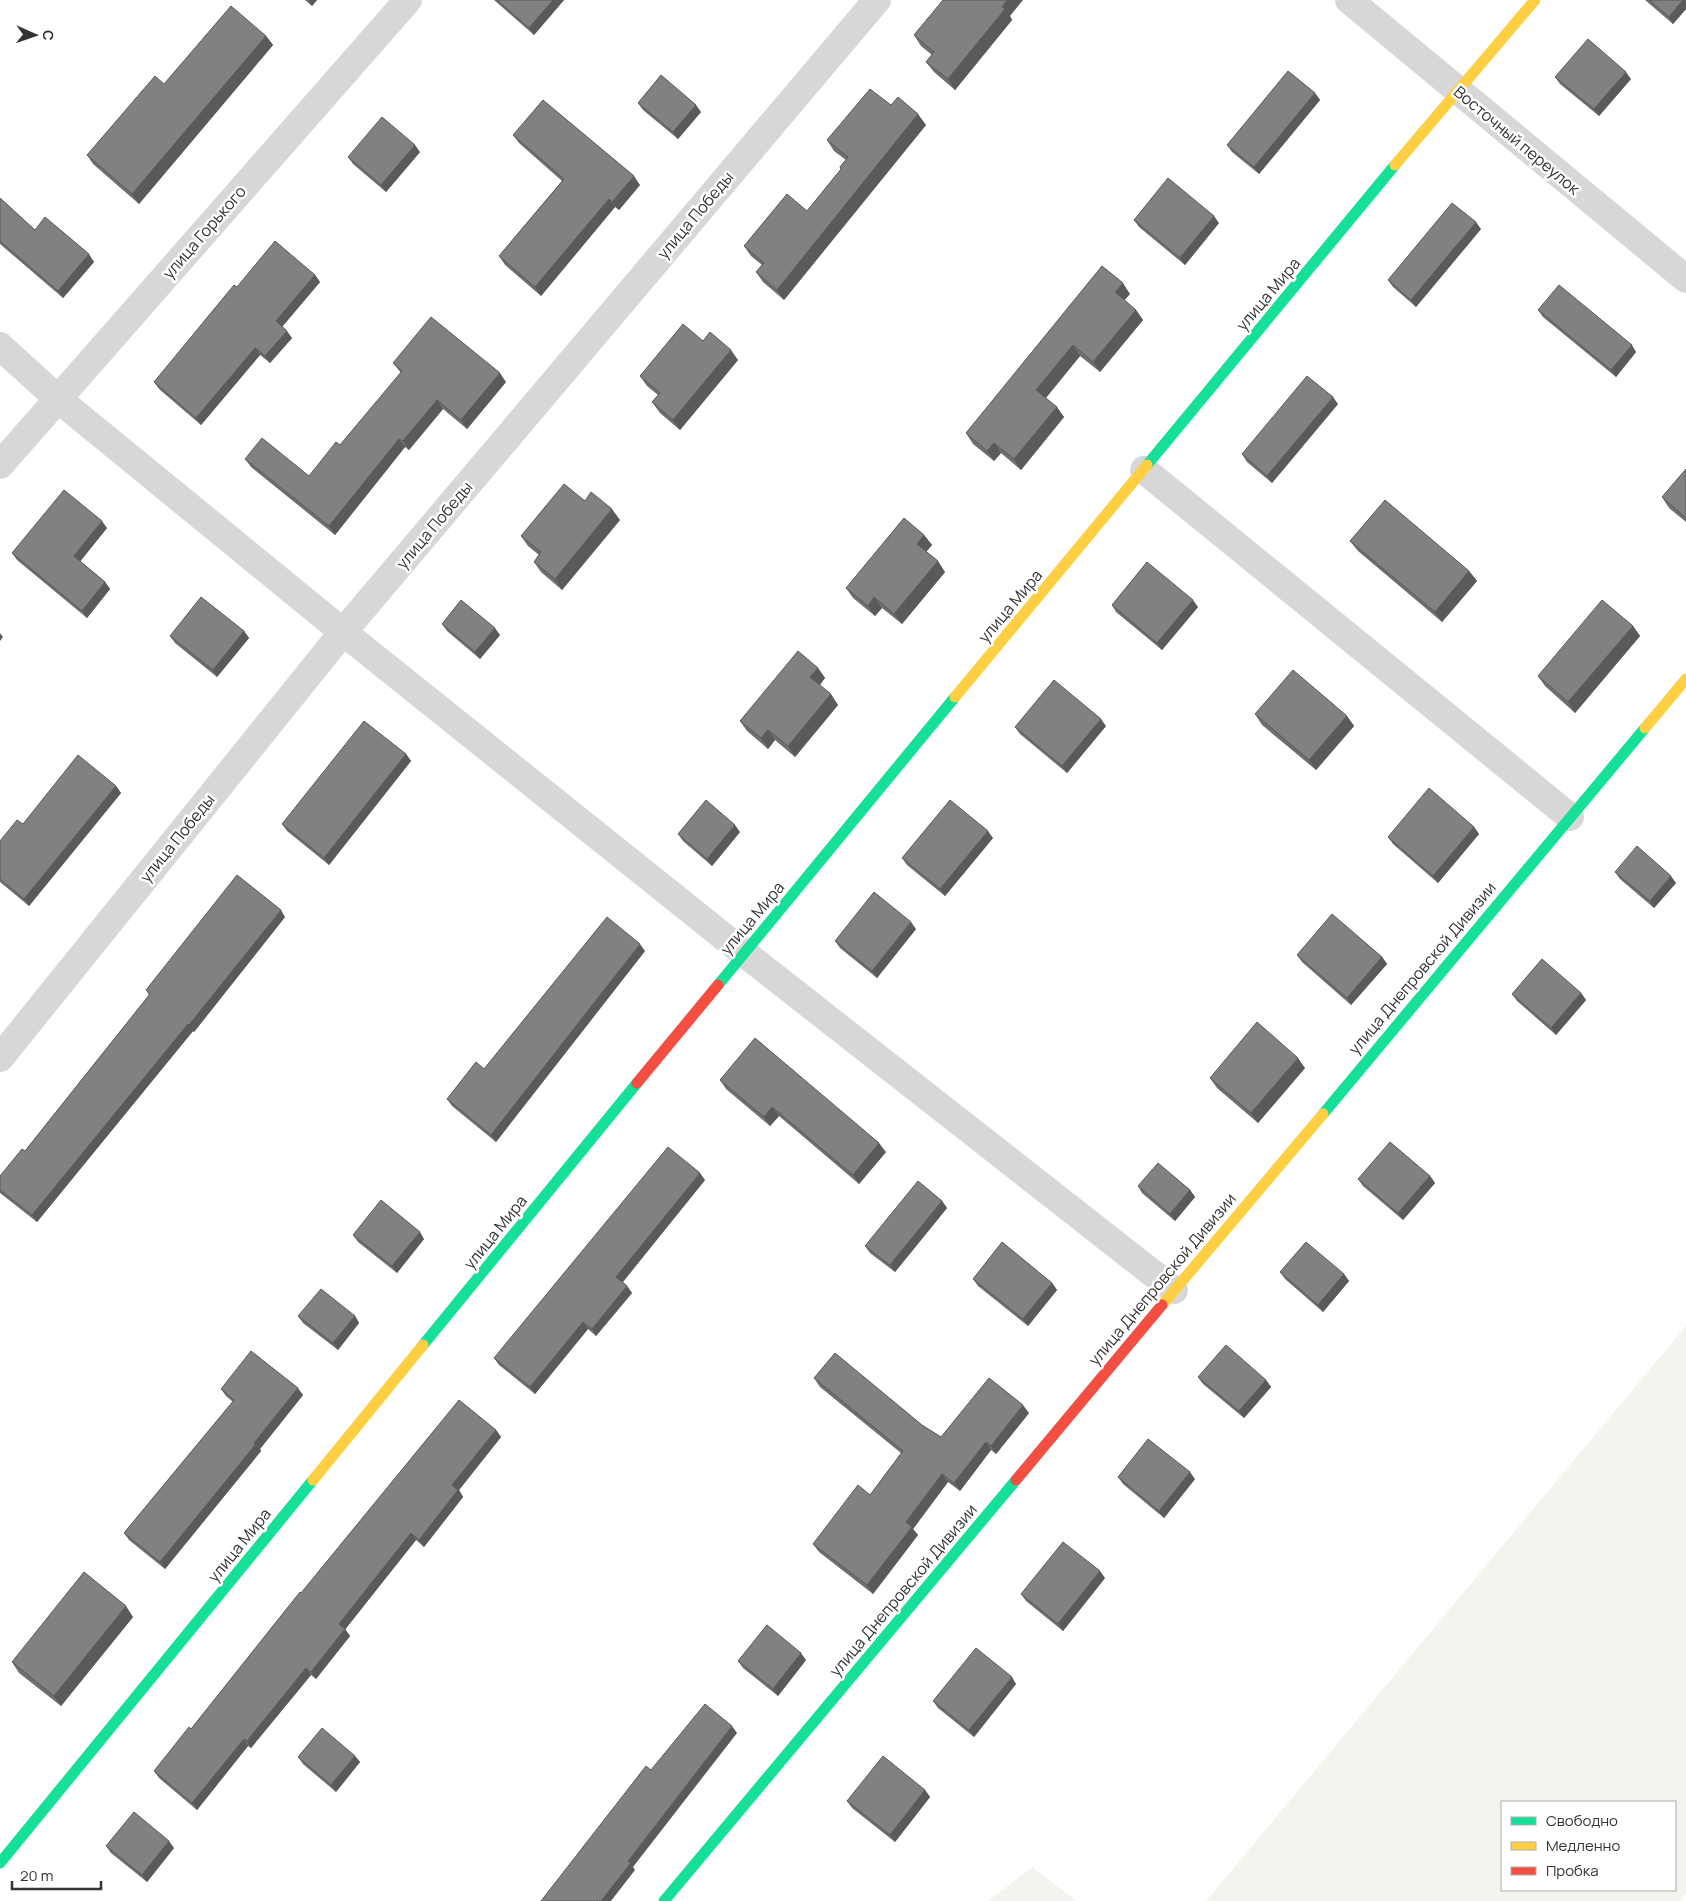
<svg xmlns="http://www.w3.org/2000/svg" width="1686" height="1901" viewBox="0 0 1686 1901" font-family="Manrope,sans-serif">
<style>
.green{fill:#f1f5ed;fill-rule:evenodd}
.lines{fill:none;stroke-linecap:round;stroke-linejoin:round}
.street{stroke:#d7d7d7;stroke-width:28}
.fast{stroke:#16e098;stroke-width:11}
.slow{stroke:#ffcf43;stroke-width:11}
.jam{stroke:#f24e42;stroke-width:11}
.wall{fill:#6f6f6f}
.shaded-wall{fill:#5a5a5a}
.building{fill:#818181;stroke:#5a5a5a}
.labels{text-anchor:middle;dominant-baseline:central;stroke-width:5;stroke-linejoin:round;paint-order:stroke}
.street-label{font-size:16px;fill:#333;stroke:#fff}
</style>
<rect width="100%" height="100%" fill="#fff"/>
<!-- green -->
<path class="green" d="M 1686,1326 L 1686,1893 L 1680,1901 L 1206,1901 ZM 1675,1802 L 1675,1890 L 1502,1890 L 1502,1802 Z
M 1033,1867 L 1076,1901 L 988,1901 Z"/>
<g class="lines">
<!-- street -->
<path class="street" d="M 1349,0 L 1686,279
M 0,346 L 58,399 L 343,632 L 744,953 L 1174,1290
M 0,465 L 408,0
M 1144,470 L 1570,817
M 0,1058 L 343,632 L 877,0"/>
<!-- fast -->
<path class="fast" d="M 1147,465 L 1395,165
M 718,985 L 955,697
M 1323,1114 L 1645,728
M 423,1345 L 637,1083
M 0,1863 L 313,1480
M 664,1901 L 1016,1480"/>
<!-- slow -->
<path class="slow" d="M 1395,165 L 1535,0
M 955,697 L 1147,465
M 1645,728 L 1686,679
M 1162,1305 L 1323,1114
M 313,1480 L 423,1345"/>
<!-- jam -->
<path class="jam" d="M 637,1083 L 718,985
M 1016,1480 L 1162,1305"/>
</g>
<!-- wall -->
<path class="wall" d="M 305,0 L 317,0 L 312,6 Z
M 494,0 L 564,0 L 534,35 Z
M 1645,0 L 1686,0 L 1686,9 L 1673,24 Z
M 1010,16 L 1012,20 L 955,90 L 934,72 L 926,62 L 932,55 L 921,46 L 914,35 Z
M 266,36 L 273,45 L 139,204 L 93,164 L 87,155 L 164,84 Z
M 1555,77 L 1631,79 L 1599,116 L 1560,84 Z
M 1315,93 L 1320,100 L 1259,174 L 1232,152 L 1227,145 Z
M 638,103 L 701,112 L 678,139 L 643,110 Z
M 891,105 L 926,125 L 784,300 L 763,282 L 756,272 L 762,265 L 751,256 L 744,246 L 807,211 L 841,169 L 840,167 L 846,160 L 834,151 L 827,140 Z
M 513,135 L 640,185 L 619,210 L 615,207 L 541,296 L 505,265 L 499,256 L 562,181 L 519,143 Z
M 420,152 L 386,192 L 353,164 L 348,157 Z
M 0,198 L 35,230 L 94,262 L 63,298 L 0,244 L 0,245 Z
M 1134,220 L 1219,223 L 1185,265 L 1139,227 Z
M 1481,229 L 1416,307 L 1393,287 L 1388,280 Z
M 315,275 L 320,282 L 282,327 L 292,338 L 270,363 L 260,355 L 201,425 L 159,389 L 154,382 L 237,287 Z
M 1130,294 L 1124,300 L 1136,310 L 1143,320 L 1100,372 L 1080,356 L 1046,398 L 1064,417 L 1021,470 L 1001,453 L 994,461 L 973,444 L 966,433 Z
M 1538,310 L 1636,352 L 1616,377 L 1543,317 Z
M 703,341 L 738,360 L 680,430 L 660,413 L 652,402 L 658,395 L 647,386 L 640,376 Z
M 393,363 L 506,382 L 467,429 L 443,409 L 409,450 L 405,447 L 335,535 L 251,467 L 245,459 L 309,476 L 340,445 L 401,373 Z
M 1338,404 L 1272,483 L 1247,462 L 1242,454 Z
M 1686,469 L 1686,522 L 1669,508 L 1662,497 Z
M 585,501 L 620,520 L 562,590 L 541,572 L 534,562 L 539,555 L 528,546 L 521,536 Z
M 107,528 L 80,561 L 105,582 L 110,589 L 87,618 L 17,560 L 12,553 Z
M 924,535 L 932,545 L 926,552 L 945,572 L 902,624 L 882,608 L 875,616 L 853,598 L 846,588 Z
M 1350,541 L 1469,571 L 1477,581 L 1442,622 L 1358,551 Z
M 1112,605 L 1198,607 L 1162,650 L 1116,612 Z
M 442,624 L 500,635 L 480,659 L 447,631 Z
M 1633,626 L 1640,636 L 1575,713 L 1545,686 L 1538,676 Z
M 244,631 L 249,638 L 217,677 L 175,643 L 170,636 Z
M 818,668 L 825,678 L 820,685 L 838,705 L 795,757 L 775,740 L 768,749 L 747,731 L 740,721 Z
M 1255,714 L 1347,716 L 1354,726 L 1316,770 L 1262,725 Z
M 1106,726 L 1067,773 L 1020,734 L 1015,727 Z
M 406,754 L 411,761 L 329,865 L 287,831 L 282,824 Z
M 116,786 L 121,793 L 29,906 L 0,882 L 0,841 L 23,824 Z
M 1474,827 L 1479,834 L 1438,883 L 1393,844 L 1388,837 Z
M 740,832 L 712,866 L 683,841 L 678,834 Z
M 993,838 L 945,896 L 907,865 L 902,858 Z
M 1615,872 L 1676,883 L 1654,908 L 1620,879 Z
M 285,917 L 194,1032 L 193,1031 L 37,1222 L 0,1193 L 0,1176 L 25,1151 L 149,995 L 146,990 Z
M 916,929 L 877,978 L 840,948 L 835,941 Z
M 645,951 L 496,1142 L 452,1106 L 447,1099 L 484,1069 Z
M 1297,955 L 1382,957 L 1387,964 L 1351,1005 L 1302,962 Z
M 1581,993 L 1586,1000 L 1556,1035 L 1517,1001 L 1512,994 Z
M 1305,1068 L 1258,1123 L 1217,1088 L 1210,1078 Z
M 720,1080 L 886,1152 L 859,1184 L 779,1116 L 770,1126 L 726,1089 Z
M 1430,1176 L 1435,1183 L 1403,1220 L 1363,1186 L 1358,1179 Z
M 705,1180 L 623,1282 L 627,1286 L 632,1293 L 596,1336 L 588,1329 L 535,1394 L 499,1365 L 494,1358 Z
M 1138,1186 L 1190,1190 L 1195,1197 L 1175,1221 L 1142,1193 Z
M 942,1201 L 947,1208 L 895,1272 L 870,1253 L 865,1246 Z
M 353,1235 L 424,1239 L 397,1273 L 358,1242 Z
M 1280,1272 L 1344,1274 L 1349,1281 L 1323,1312 L 1285,1279 Z
M 973,1279 L 1052,1283 L 1057,1290 L 1028,1326 L 978,1286 Z
M 298,1316 L 355,1316 L 359,1323 L 338,1350 L 303,1323 Z
M 1198,1377 L 1266,1380 L 1271,1387 L 1244,1418 L 1203,1384 Z
M 814,1378 L 922,1425 L 941,1437 L 1029,1413 L 996,1454 L 991,1450 L 960,1491 L 948,1482 L 913,1529 L 918,1535 L 873,1594 L 819,1552 L 813,1544 L 870,1495 L 901,1453 L 820,1387 Z
M 221,1389 L 303,1395 L 260,1449 L 261,1451 L 165,1569 L 129,1540 L 124,1533 L 233,1402 L 226,1396 Z
M 496,1430 L 501,1437 L 459,1490 L 463,1497 L 424,1547 L 416,1540 L 345,1629 L 350,1636 L 316,1679 L 311,1675 L 251,1748 L 248,1746 L 197,1810 L 159,1778 L 154,1771 L 191,1729 L 301,1593 Z
M 1118,1477 L 1195,1479 L 1164,1518 L 1123,1484 Z
M 1105,1578 L 1063,1631 L 1026,1601 L 1021,1594 Z
M 133,1617 L 61,1706 L 19,1673 L 12,1662 Z
M 806,1660 L 778,1696 L 743,1668 L 738,1661 Z
M 1016,1684 L 974,1737 L 938,1708 L 933,1701 Z
M 355,1756 L 360,1762 L 336,1792 L 303,1764 L 298,1757 Z
M 925,1790 L 930,1797 L 895,1842 L 852,1808 L 847,1801 Z
M 106,1846 L 174,1848 L 147,1882 L 111,1853 Z"/>
<!-- shaded-wall -->
<path class="shaded-wall" d="M 308,0 L 317,0 L 312,6 Z
M 553,0 L 564,0 L 534,35 L 529,28 Z
M 1007,0 L 1023,0 L 1010,16 L 1012,20 L 955,90 L 948,79 Z
M 1683,0 L 1686,0 L 1686,9 L 1673,24 L 1669,17 Z
M 266,36 L 273,45 L 139,204 L 132,194 Z
M 1626,72 L 1631,79 L 1599,116 L 1594,109 Z
M 1315,93 L 1320,100 L 1259,174 L 1254,167 Z
M 696,105 L 701,112 L 678,139 L 673,132 Z
M 918,114 L 926,125 L 784,300 L 777,290 Z
M 415,145 L 420,152 L 386,192 L 381,185 Z
M 634,176 L 640,185 L 619,210 L 612,202 Z
M 609,199 L 615,207 L 541,296 L 535,287 Z
M 1214,216 L 1219,223 L 1185,265 L 1180,258 Z
M 1476,222 L 1481,229 L 1416,307 L 1411,300 Z
M 89,254 L 94,262 L 63,298 L 58,291 Z
M 315,275 L 320,282 L 281,328 L 276,321 Z
M 1123,283 L 1130,294 L 1122,303 L 1115,292 Z
M 1136,310 L 1143,320 L 1100,372 L 1093,362 Z
M 287,331 L 292,338 L 270,363 L 265,356 Z
M 1073,345 L 1080,356 L 1044,400 L 1036,390 Z
M 1632,345 L 1636,352 L 1616,377 L 1611,370 Z
M 255,348 L 260,355 L 201,425 L 196,418 Z
M 731,350 L 738,360 L 680,430 L 673,420 Z
M 500,373 L 506,382 L 467,429 L 461,420 Z
M 1333,397 L 1338,404 L 1272,483 L 1267,476 Z
M 437,400 L 443,409 L 409,450 L 403,441 Z
M 1057,407 L 1064,417 L 1021,470 L 1014,459 Z
M 399,439 L 405,447 L 335,535 L 329,526 Z
M 994,443 L 1001,453 L 994,461 L 987,451 Z
M 612,509 L 620,520 L 562,590 L 555,579 Z
M 102,521 L 107,528 L 79,563 L 74,556 Z
M 924,535 L 932,545 L 924,554 L 917,544 Z
M 938,561 L 945,572 L 902,624 L 894,614 Z
M 1469,571 L 1477,581 L 1442,622 L 1435,612 Z
M 105,582 L 110,589 L 87,618 L 82,611 Z
M 874,597 L 882,608 L 875,616 L 868,606 Z
M 1193,600 L 1198,607 L 1162,650 L 1157,643 Z
M 1633,626 L 1640,636 L 1575,713 L 1568,702 Z
M 495,628 L 500,635 L 480,659 L 475,652 Z
M 244,631 L 249,638 L 217,677 L 213,670 Z
M 0,633 L 3,637 L 0,641 Z
M 818,668 L 825,678 L 818,687 L 810,677 Z
M 831,694 L 838,705 L 795,757 L 788,746 Z
M 1347,716 L 1354,726 L 1316,770 L 1309,760 Z
M 1101,719 L 1106,726 L 1067,773 L 1062,766 Z
M 768,730 L 775,740 L 768,749 L 761,738 Z
M 406,754 L 411,761 L 329,865 L 324,858 Z
M 116,786 L 121,793 L 29,906 L 24,899 Z
M 735,825 L 740,832 L 712,866 L 707,859 Z
M 1474,827 L 1479,834 L 1438,883 L 1433,876 Z
M 988,831 L 993,838 L 945,896 L 940,889 Z
M 1671,876 L 1676,883 L 1654,908 L 1650,901 Z
M 281,910 L 285,917 L 194,1032 L 189,1025 Z
M 911,922 L 916,929 L 877,978 L 872,971 Z
M 640,944 L 645,951 L 496,1142 L 491,1135 Z
M 1382,957 L 1387,964 L 1351,1005 L 1347,998 Z
M 1581,993 L 1586,1000 L 1556,1035 L 1551,1028 Z
M 188,1024 L 193,1031 L 37,1222 L 32,1215 Z
M 1298,1058 L 1305,1068 L 1258,1123 L 1251,1113 Z
M 772,1107 L 779,1116 L 770,1126 L 764,1117 Z
M 879,1143 L 886,1152 L 859,1184 L 853,1175 Z
M 700,1173 L 705,1180 L 621,1284 L 616,1277 Z
M 1430,1176 L 1435,1183 L 1403,1220 L 1398,1213 Z
M 1190,1190 L 1195,1197 L 1175,1221 L 1170,1214 Z
M 942,1201 L 947,1208 L 895,1272 L 890,1265 Z
M 420,1232 L 424,1239 L 397,1273 L 392,1266 Z
M 1344,1274 L 1349,1281 L 1323,1312 L 1318,1305 Z
M 1052,1283 L 1057,1290 L 1028,1326 L 1023,1319 Z
M 627,1286 L 632,1293 L 596,1336 L 592,1329 Z
M 355,1316 L 359,1323 L 338,1350 L 333,1343 Z
M 583,1322 L 588,1329 L 535,1394 L 530,1387 Z
M 1266,1380 L 1271,1387 L 1244,1418 L 1239,1411 Z
M 298,1388 L 303,1395 L 260,1449 L 261,1451 L 165,1569 L 160,1562 Z
M 1023,1405 L 1029,1413 L 996,1454 L 991,1446 Z
M 496,1430 L 501,1437 L 459,1490 L 463,1497 L 424,1547 L 419,1540 L 452,1485 Z
M 986,1442 L 991,1450 L 960,1491 L 954,1483 Z
M 1190,1472 L 1195,1479 L 1164,1518 L 1159,1511 Z
M 942,1474 L 948,1482 L 913,1529 L 918,1535 L 873,1594 L 867,1585 L 906,1522 Z
M 411,1533 L 416,1540 L 344,1631 L 339,1624 Z
M 1100,1571 L 1105,1578 L 1063,1631 L 1058,1624 Z
M 126,1606 L 133,1617 L 61,1706 L 54,1696 Z
M 345,1629 L 350,1636 L 316,1679 L 311,1672 Z
M 801,1653 L 806,1660 L 778,1696 L 773,1689 Z
M 306,1668 L 311,1675 L 251,1748 L 247,1741 Z
M 1012,1677 L 1016,1684 L 974,1737 L 969,1730 Z
M 732,1726 L 737,1733 L 633,1867 L 635,1870 L 611,1901 L 601,1901 L 628,1861 Z
M 244,1739 L 248,1746 L 197,1810 L 192,1803 Z
M 355,1756 L 360,1762 L 336,1792 L 331,1785 Z
M 925,1790 L 930,1797 L 895,1842 L 890,1835 Z
M 169,1841 L 174,1848 L 147,1882 L 142,1875 Z"/>
<!-- building -->
<path class="building" d="M 497,0 L 553,0 L 529,28 Z
M 943,0 L 1007,0 L 1002,7 L 1005,9 L 948,79 L 926,62 L 934,52 L 914,35 Z
M 1649,0 L 1683,0 L 1669,17 Z
M 231,6 L 266,36 L 132,194 L 87,155 L 155,76 L 164,84 Z
M 1588,39 L 1626,72 L 1594,109 L 1555,77 Z
M 1288,71 L 1315,93 L 1254,167 L 1227,145 Z
M 661,75 L 696,105 L 673,132 L 638,103 Z
M 870,89 L 891,105 L 898,97 L 918,114 L 777,290 L 756,272 L 764,263 L 744,246 L 787,194 L 807,211 L 841,169 L 840,167 L 848,157 L 827,140 Z
M 543,100 L 634,176 L 612,202 L 609,199 L 535,287 L 499,256 L 564,179 L 513,135 Z
M 382,117 L 415,145 L 381,185 L 348,157 Z
M 1168,178 L 1214,216 L 1180,258 L 1134,220 Z
M 0,198 L 35,230 L 45,217 L 89,254 L 58,291 L 0,241 Z
M 1452,203 L 1476,222 L 1411,300 L 1388,280 Z
M 275,241 L 315,275 L 276,321 L 287,331 L 265,356 L 255,348 L 196,418 L 154,382 L 234,285 L 237,287 Z
M 1102,266 L 1123,283 L 1115,292 L 1136,310 L 1093,362 L 1073,345 L 1036,390 L 1057,407 L 1014,459 L 994,443 L 987,451 L 966,433 Z
M 1559,285 L 1632,345 L 1611,370 L 1538,310 Z
M 431,317 L 500,373 L 461,420 L 437,400 L 403,441 L 399,439 L 329,526 L 245,459 L 262,438 L 309,476 L 336,442 L 340,445 L 402,371 L 393,363 Z
M 683,324 L 703,341 L 710,332 L 731,350 L 673,420 L 652,402 L 660,393 L 640,376 Z
M 1307,376 L 1333,397 L 1267,476 L 1242,454 Z
M 1686,469 L 1686,518 L 1662,497 Z
M 564,484 L 585,501 L 591,492 L 612,509 L 555,579 L 534,562 L 541,552 L 521,536 Z
M 64,490 L 102,521 L 74,556 L 105,582 L 82,611 L 12,553 Z
M 1385,500 L 1469,571 L 1435,612 L 1350,541 Z
M 904,518 L 924,535 L 917,544 L 938,561 L 894,614 L 874,597 L 868,606 L 846,588 Z
M 1147,562 L 1193,600 L 1157,643 L 1112,605 Z
M 201,597 L 244,631 L 213,670 L 170,636 Z
M 461,600 L 495,628 L 475,652 L 442,624 Z
M 1602,600 L 1633,626 L 1568,702 L 1538,676 Z
M 798,651 L 818,668 L 810,677 L 831,694 L 788,746 L 768,730 L 761,738 L 740,721 Z
M 1293,670 L 1347,716 L 1309,760 L 1255,714 Z
M 1054,680 L 1101,719 L 1062,766 L 1015,727 Z
M 364,721 L 406,754 L 324,858 L 282,824 Z
M 78,755 L 116,786 L 24,899 L 0,879 L 0,841 L 17,820 L 23,824 Z
M 1429,788 L 1474,827 L 1433,876 L 1388,837 Z
M 706,800 L 735,825 L 707,859 L 678,834 Z
M 950,800 L 988,831 L 940,889 L 902,858 Z
M 1637,846 L 1671,876 L 1650,901 L 1615,872 Z
M 237,875 L 281,910 L 189,1025 L 188,1024 L 32,1215 L 0,1190 L 0,1176 L 22,1149 L 25,1151 L 150,994 L 146,990 Z
M 874,892 L 911,922 L 872,971 L 835,941 Z
M 1332,914 L 1382,957 L 1347,998 L 1297,955 Z
M 607,917 L 640,944 L 491,1135 L 447,1099 L 476,1062 L 484,1069 Z
M 1542,959 L 1581,993 L 1551,1028 L 1512,994 Z
M 1257,1022 L 1298,1058 L 1251,1113 L 1210,1078 Z
M 755,1038 L 879,1143 L 853,1175 L 772,1107 L 764,1117 L 720,1080 Z
M 1390,1142 L 1430,1176 L 1398,1213 L 1358,1179 Z
M 668,1147 L 700,1173 L 616,1277 L 627,1286 L 592,1329 L 583,1322 L 530,1387 L 494,1358 Z
M 1158,1163 L 1190,1190 L 1170,1214 L 1138,1186 Z
M 918,1181 L 942,1201 L 890,1265 L 865,1246 Z
M 381,1200 L 420,1232 L 392,1266 L 353,1235 Z
M 1002,1242 L 1052,1283 L 1023,1319 L 973,1279 Z
M 1306,1242 L 1344,1274 L 1318,1305 L 1280,1272 Z
M 321,1289 L 355,1316 L 333,1343 L 298,1316 Z
M 1226,1345 L 1266,1380 L 1239,1411 L 1198,1377 Z
M 251,1351 L 298,1388 L 254,1443 L 256,1444 L 160,1562 L 124,1533 L 234,1400 L 221,1389 Z
M 835,1353 L 922,1425 L 941,1437 L 989,1378 L 1023,1405 L 991,1446 L 986,1442 L 954,1483 L 942,1474 L 906,1522 L 912,1527 L 867,1585 L 813,1544 L 858,1485 L 870,1495 L 903,1451 L 814,1378 Z
M 459,1400 L 496,1430 L 452,1485 L 458,1490 L 419,1540 L 411,1533 L 339,1624 L 345,1629 L 311,1672 L 306,1668 L 247,1741 L 244,1739 L 192,1803 L 154,1771 L 189,1727 L 191,1729 L 300,1592 L 301,1593 Z
M 1148,1439 L 1190,1472 L 1159,1511 L 1118,1477 Z
M 1063,1542 L 1100,1571 L 1058,1624 L 1021,1594 Z
M 84,1572 L 126,1606 L 54,1696 L 12,1662 Z
M 767,1625 L 801,1653 L 773,1689 L 738,1661 Z
M 976,1648 L 1012,1677 L 969,1730 L 933,1701 Z
M 705,1704 L 732,1726 L 628,1861 L 631,1863 L 601,1901 L 598,1900 L 597,1901 L 541,1901 L 646,1766 L 651,1770 Z
M 322,1728 L 355,1756 L 331,1785 L 298,1757 Z
M 883,1756 L 925,1790 L 890,1835 L 847,1801 Z
M 134,1812 L 169,1841 L 142,1875 L 106,1846 Z"/>
<g class="labels">
<!-- street labels -->
<g class="street-label">
<text transform="translate(1517 140) rotate(40)">Восточный переулок</text>
<text transform="translate(695 215) rotate(-50)">улица Победы</text>
<text transform="translate(204 232) rotate(-49)">улица Горького</text>
<text transform="translate(1268 294) rotate(-50)">улица Мира</text>
<text transform="translate(434 525) rotate(-50)">улица Победы</text>
<text transform="translate(1010 606) rotate(-50)">улица Мира</text>
<text transform="translate(177 838) rotate(-51)">улица Победы</text>
<text transform="translate(752 918) rotate(-50)">улица Мира</text>
<text transform="translate(1422 968) rotate(-50)">улица Днепровской Дивизии</text>
<text transform="translate(495 1232) rotate(-51)">улица Мира</text>
<text transform="translate(1162 1279) rotate(-50)">улица Днепровской Дивизии</text>
<text transform="translate(239 1545) rotate(-51)">улица Мира</text>
<text transform="translate(903 1590) rotate(-50)">улица Днепровской Дивизии</text>
</g>
</g>
<!-- legend -->
<rect x="1501" y="1801" width="175" height="90" fill="#ffffff" stroke="#adadad"/>
<rect x="1511" y="1817" width="25" height="8" fill="#16e098" stroke="#adadad"/>
<text x="1546" y="1826" font-size="15" fill="#333333">Свободно</text>
<rect x="1511" y="1842" width="25" height="8" fill="#ffcf43" stroke="#adadad"/>
<text x="1546" y="1851" font-size="15" fill="#333333">Медленно</text>
<rect x="1511" y="1867" width="25" height="8" fill="#f24e42" stroke="#adadad"/>
<text x="1546" y="1876" font-size="15" fill="#333333">Пробка</text>
<!-- north arrow -->
<g transform="translate(35 35) rotate(92)" stroke="#ffffff" stroke-width="4" paint-order="stroke">
<path d="M0-4L9 19L0 12L-9 19Z" fill="#333333"/>
<text y="-8" font-size="14" font-weight="bold" text-anchor="middle" fill="#333333">С</text>
</g>
<!-- scale -->
<path d="M12 1881v8h89v-8" fill="none" stroke="#333333" stroke-width="2.5"/>
<text x="20" y="1881" font-size="15" fill="#333333" stroke="#ffffff" stroke-width="4" paint-order="stroke">20 m</text>
</svg>
